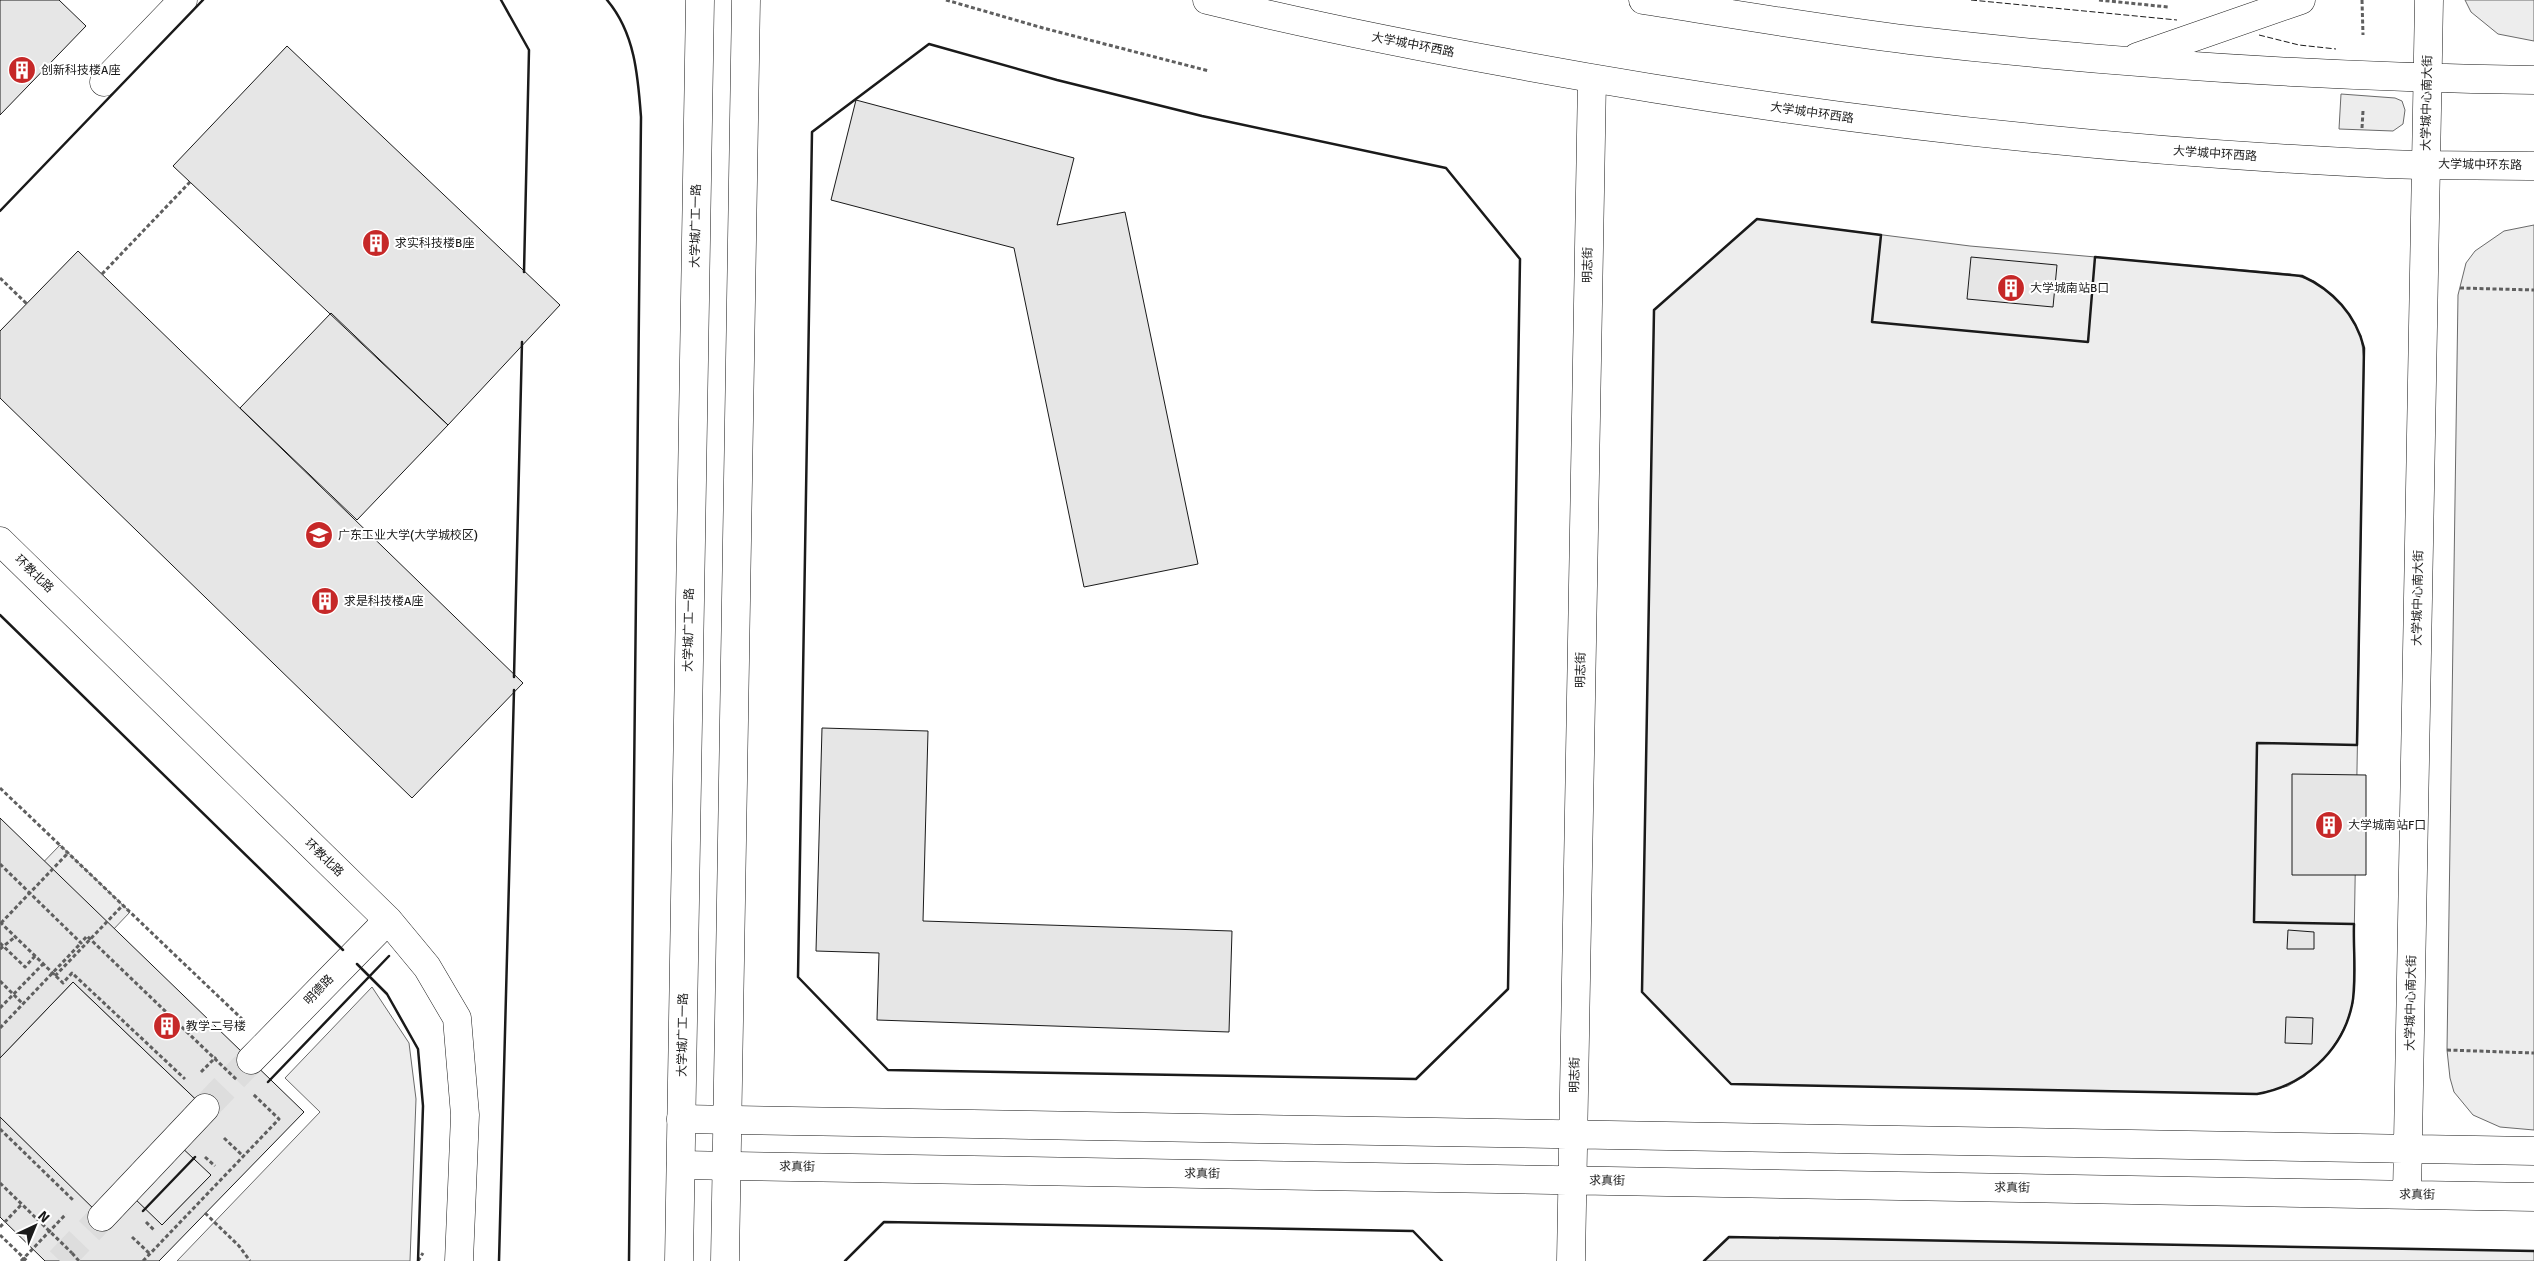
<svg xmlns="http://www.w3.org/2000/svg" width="2534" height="1261" viewBox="0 0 2534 1261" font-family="Signika,'Noto Sans SC',sans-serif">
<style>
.built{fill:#ededed;stroke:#6a6a6a}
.building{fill:#e6e6e6;stroke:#1a1a1a}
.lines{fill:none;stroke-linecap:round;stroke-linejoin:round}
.minor-tunnel{stroke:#ddd;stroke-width:28;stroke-dasharray:28 14;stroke-linecap:butt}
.minor-casing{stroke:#1a1a1a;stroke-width:29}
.major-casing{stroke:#1a1a1a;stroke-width:29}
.path{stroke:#5f5f5f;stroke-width:3;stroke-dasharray:4 2.5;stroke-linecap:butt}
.minor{stroke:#fff;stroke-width:28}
.major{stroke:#fff;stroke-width:28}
.path-bridge{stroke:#5f5f5f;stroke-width:3;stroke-dasharray:4 2.5;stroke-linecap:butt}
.fence{stroke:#1a1a1a;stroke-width:1;stroke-dasharray:6 2.5;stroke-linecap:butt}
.wall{stroke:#1a1a1a;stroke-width:2.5}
.labels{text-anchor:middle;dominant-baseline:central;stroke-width:4;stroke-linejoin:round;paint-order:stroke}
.street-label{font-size:12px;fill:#1a1a1a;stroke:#fff}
.poi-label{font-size:12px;fill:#1a1a1a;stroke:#fff;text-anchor:start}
</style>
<rect width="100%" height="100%" fill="#fff"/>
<!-- built -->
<path class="built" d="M 2465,0 L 2534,0 L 2534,41 L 2498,34 L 2471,12 Z
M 2341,94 L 2395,98 L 2402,101 L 2405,110 L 2403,124 L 2393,131 L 2339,129 Z
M 1757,219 L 1970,246 L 2290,274 L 2314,281 L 2339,302 L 2348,313 L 2361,336 L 2364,361 L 2353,1003 L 2346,1024 L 2338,1039 L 2328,1054 L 2305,1076 L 2288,1086 L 2257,1094 L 1731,1084 L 1642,992 L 1654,310 Z
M 2534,225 L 2534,1130 L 2500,1127 L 2473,1115 L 2454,1092 L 2450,1078 L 2447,1050 L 2458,295 L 2466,263 L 2475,251 L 2504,231 Z
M 60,845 L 130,912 L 72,973 L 0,907 Z
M 73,982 L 209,1112 L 211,1175 L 162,1225 L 106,1222 L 0,1117 L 0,1058 Z
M 372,987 L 409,1043 L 416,1099 L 410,1261 L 177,1261 L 320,1112 L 285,1078 Z
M 1729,1237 L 2534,1251 L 2534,1261 L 1704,1261 Z"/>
<!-- building -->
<path class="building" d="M 0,0 L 59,0 L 86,26 L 0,115 Z
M 287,46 L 560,305 L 448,425 L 173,166 Z
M 856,100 L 1074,158 L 1057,225 L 1125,212 L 1198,564 L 1084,587 L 1014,248 L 831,200 Z
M 78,251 L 523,683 L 412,798 L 0,398 L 0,331 Z
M 1971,257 L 2057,265 L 2053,307 L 1967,299 Z
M 331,313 L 448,425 L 357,520 L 240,408 Z
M 822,728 L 928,731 L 923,921 L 1232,931 L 1229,1032 L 877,1020 L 879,953 L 816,951 Z
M 2292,774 L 2366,775 L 2366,875 L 2292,875 Z
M 0,818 L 304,1112 L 159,1261 L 45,1261 L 0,1217 L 0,1117 L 102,1217 L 132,1196 L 162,1225 L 211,1175 L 178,1144 L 209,1112 L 73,982 L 0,1058 Z
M 2288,930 L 2314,932 L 2314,949 L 2287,949 Z
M 2286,1017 L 2313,1018 L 2312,1044 L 2285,1043 Z"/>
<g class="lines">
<!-- minor-tunnel -->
<path class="minor-tunnel" d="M 205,1108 L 251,1060
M 60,1261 L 102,1217"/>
<!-- minor casing -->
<g class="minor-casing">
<path id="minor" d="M 104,82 L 183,0
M 0,541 L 388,920 L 427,967 L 457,1018 L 465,1115 L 459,1261
M 251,1060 L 388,920
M 681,1119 L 2534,1151
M 681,1165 L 2534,1197
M 2407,1195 L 2426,164
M 102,1217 L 205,1108
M 1571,1261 L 1592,79"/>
</g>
<!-- major casing -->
<g class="major-casing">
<path id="major" d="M 1207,0 C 1305,24 1404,44 1503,62 C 1795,117 2089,150 2386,164 C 2435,166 2485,165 2534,166
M 1643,0 C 1732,14 1821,29 1910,40 C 2118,64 2325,77 2534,80
M 2137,57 L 2301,0
M 2426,164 L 2429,0
M 679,1261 L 700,0
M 725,1261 L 746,0"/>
</g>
<!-- path -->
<path class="path" d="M 946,0 L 1043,28 L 1209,71
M 2099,0 L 2168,7
M 2362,0 L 2363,35
M 2362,128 L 2363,111
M 102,274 L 190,182
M 0,278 L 27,304
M 2460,288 L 2534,290
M 0,788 L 242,1019
M 0,922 L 63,983 L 72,973 L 185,1079
M 1,923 L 68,853
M 0,943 L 25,967 L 35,956
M 0,949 L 15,937
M 55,976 L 123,905
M 0,1008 L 43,964
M 2447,1050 L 2534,1053
M 201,1072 L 216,1057
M 0,1129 L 73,1200
M 224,1138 L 243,1156
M 205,1157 L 215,1166
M 205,1213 L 239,1246 L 250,1261
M 146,1222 L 154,1230
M 0,1227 L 22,1204
M 0,1235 L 27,1261
M 132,1237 L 150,1254
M 72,1253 L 79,1261
M 21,1261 L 66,1214
M 143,1261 L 279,1119 L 253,1094
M 418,1261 L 423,1253"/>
<!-- minor -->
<use href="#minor" class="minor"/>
<!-- major -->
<use href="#major" class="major"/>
<!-- path-bridge -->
<path class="path-bridge" d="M 0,864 L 81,943 L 87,936 L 237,1080
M 0,981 L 23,1004
M 0,1028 L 81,943
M 0,1183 L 72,1253"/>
<!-- fence -->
<path class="fence" d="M 1971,0 L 2177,20
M 2259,35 L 2299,45 L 2336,49"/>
<!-- wall -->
<path class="wall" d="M 501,0 L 529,50 L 524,272
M 607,0 C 635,33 638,76 641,117 L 629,1261
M 929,44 L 1057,80 L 1202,116 L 1446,168 L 1520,259 L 1508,989 L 1416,1079 L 888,1070 L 798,977 L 812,132 Z
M 0,211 L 203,0
M 1757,219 L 1881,235 L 1872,322 L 2088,342 L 2095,257 L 2302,276 C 2333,290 2356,315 2364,348 L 2357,745 L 2257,743 L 2254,922 L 2354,924 C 2353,947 2357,983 2352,1005 C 2342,1052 2303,1086 2257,1094 L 1731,1084 L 1642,992 L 1654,310 Z
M 0,615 L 343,950
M 514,677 L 522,342
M 357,964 L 387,994 L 418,1049 L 423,1106 L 418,1261
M 268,1082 L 389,956
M 143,1211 L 195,1157
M 499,1261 L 514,690
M 845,1261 L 884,1222 L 1413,1231 L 1442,1261
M 1704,1261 L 1729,1237 L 2534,1251"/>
</g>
<!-- icons -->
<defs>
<g id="building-disc" transform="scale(1.4375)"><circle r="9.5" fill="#c62828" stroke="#fff"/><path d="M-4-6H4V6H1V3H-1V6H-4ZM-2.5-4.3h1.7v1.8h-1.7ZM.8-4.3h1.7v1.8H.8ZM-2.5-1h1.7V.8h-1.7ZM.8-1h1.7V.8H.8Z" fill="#fff"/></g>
<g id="university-disc" transform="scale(1.4375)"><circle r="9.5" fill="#c62828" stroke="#fff"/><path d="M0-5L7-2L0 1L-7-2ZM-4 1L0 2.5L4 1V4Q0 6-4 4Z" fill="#fff"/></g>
</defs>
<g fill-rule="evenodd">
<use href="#building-disc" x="22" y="70"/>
<use href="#building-disc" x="376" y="243"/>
<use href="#building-disc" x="2011" y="288"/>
<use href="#university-disc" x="319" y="535"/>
<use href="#building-disc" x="325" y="601"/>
<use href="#building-disc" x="2329" y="825"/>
<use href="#building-disc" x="167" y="1026"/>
</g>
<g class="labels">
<!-- street labels -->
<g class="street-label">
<text transform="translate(1413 45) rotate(11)">大学城中环西路</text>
<text transform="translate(2427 103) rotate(-89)">大学城中心南大街</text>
<text transform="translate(1812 113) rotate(8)">大学城中环西路</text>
<text transform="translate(2215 154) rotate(4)">大学城中环西路</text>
<text transform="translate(2480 165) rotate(1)">大学城中环东路</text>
<text transform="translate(696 226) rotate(-89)">大学城广工一路</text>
<text transform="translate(1588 265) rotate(-89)">明志街</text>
<text transform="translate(34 574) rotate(44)">环教北路</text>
<text transform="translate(2418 598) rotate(-89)">大学城中心南大街</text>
<text transform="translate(689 630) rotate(-89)">大学城广工一路</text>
<text transform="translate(1581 670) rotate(-89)">明志街</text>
<text transform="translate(324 858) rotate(44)">环教北路</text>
<text transform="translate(319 990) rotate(-46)">明德路</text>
<text transform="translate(2411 1003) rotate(-89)">大学城中心南大街</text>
<text transform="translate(683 1035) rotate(-89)">大学城广工一路</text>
<text transform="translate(1575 1075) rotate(-89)">明志街</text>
<text transform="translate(797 1167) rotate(1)">求真街</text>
<text transform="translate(1202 1174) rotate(1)">求真街</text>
<text transform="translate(1607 1181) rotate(1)">求真街</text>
<text transform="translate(2012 1188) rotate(1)">求真街</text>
<text transform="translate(2417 1195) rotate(1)">求真街</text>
</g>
<!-- poi labels -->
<g class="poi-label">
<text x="41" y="70">创新科技楼A座</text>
<text x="395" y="243">求实科技楼B座</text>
<text x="2030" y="288">大学城南站B口</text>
<text x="338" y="535">广东工业大学(大学城校区)</text>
<text x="344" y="601">求是科技楼A座</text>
<text x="2348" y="825">大学城南站F口</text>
<text x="186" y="1026">教学二号楼</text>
</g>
</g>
<!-- north arrow -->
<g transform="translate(35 1226) rotate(44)" stroke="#ffffff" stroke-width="4" paint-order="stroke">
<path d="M0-4L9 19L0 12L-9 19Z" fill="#1a1a1a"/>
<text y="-8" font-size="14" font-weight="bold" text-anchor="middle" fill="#1a1a1a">N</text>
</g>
</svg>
